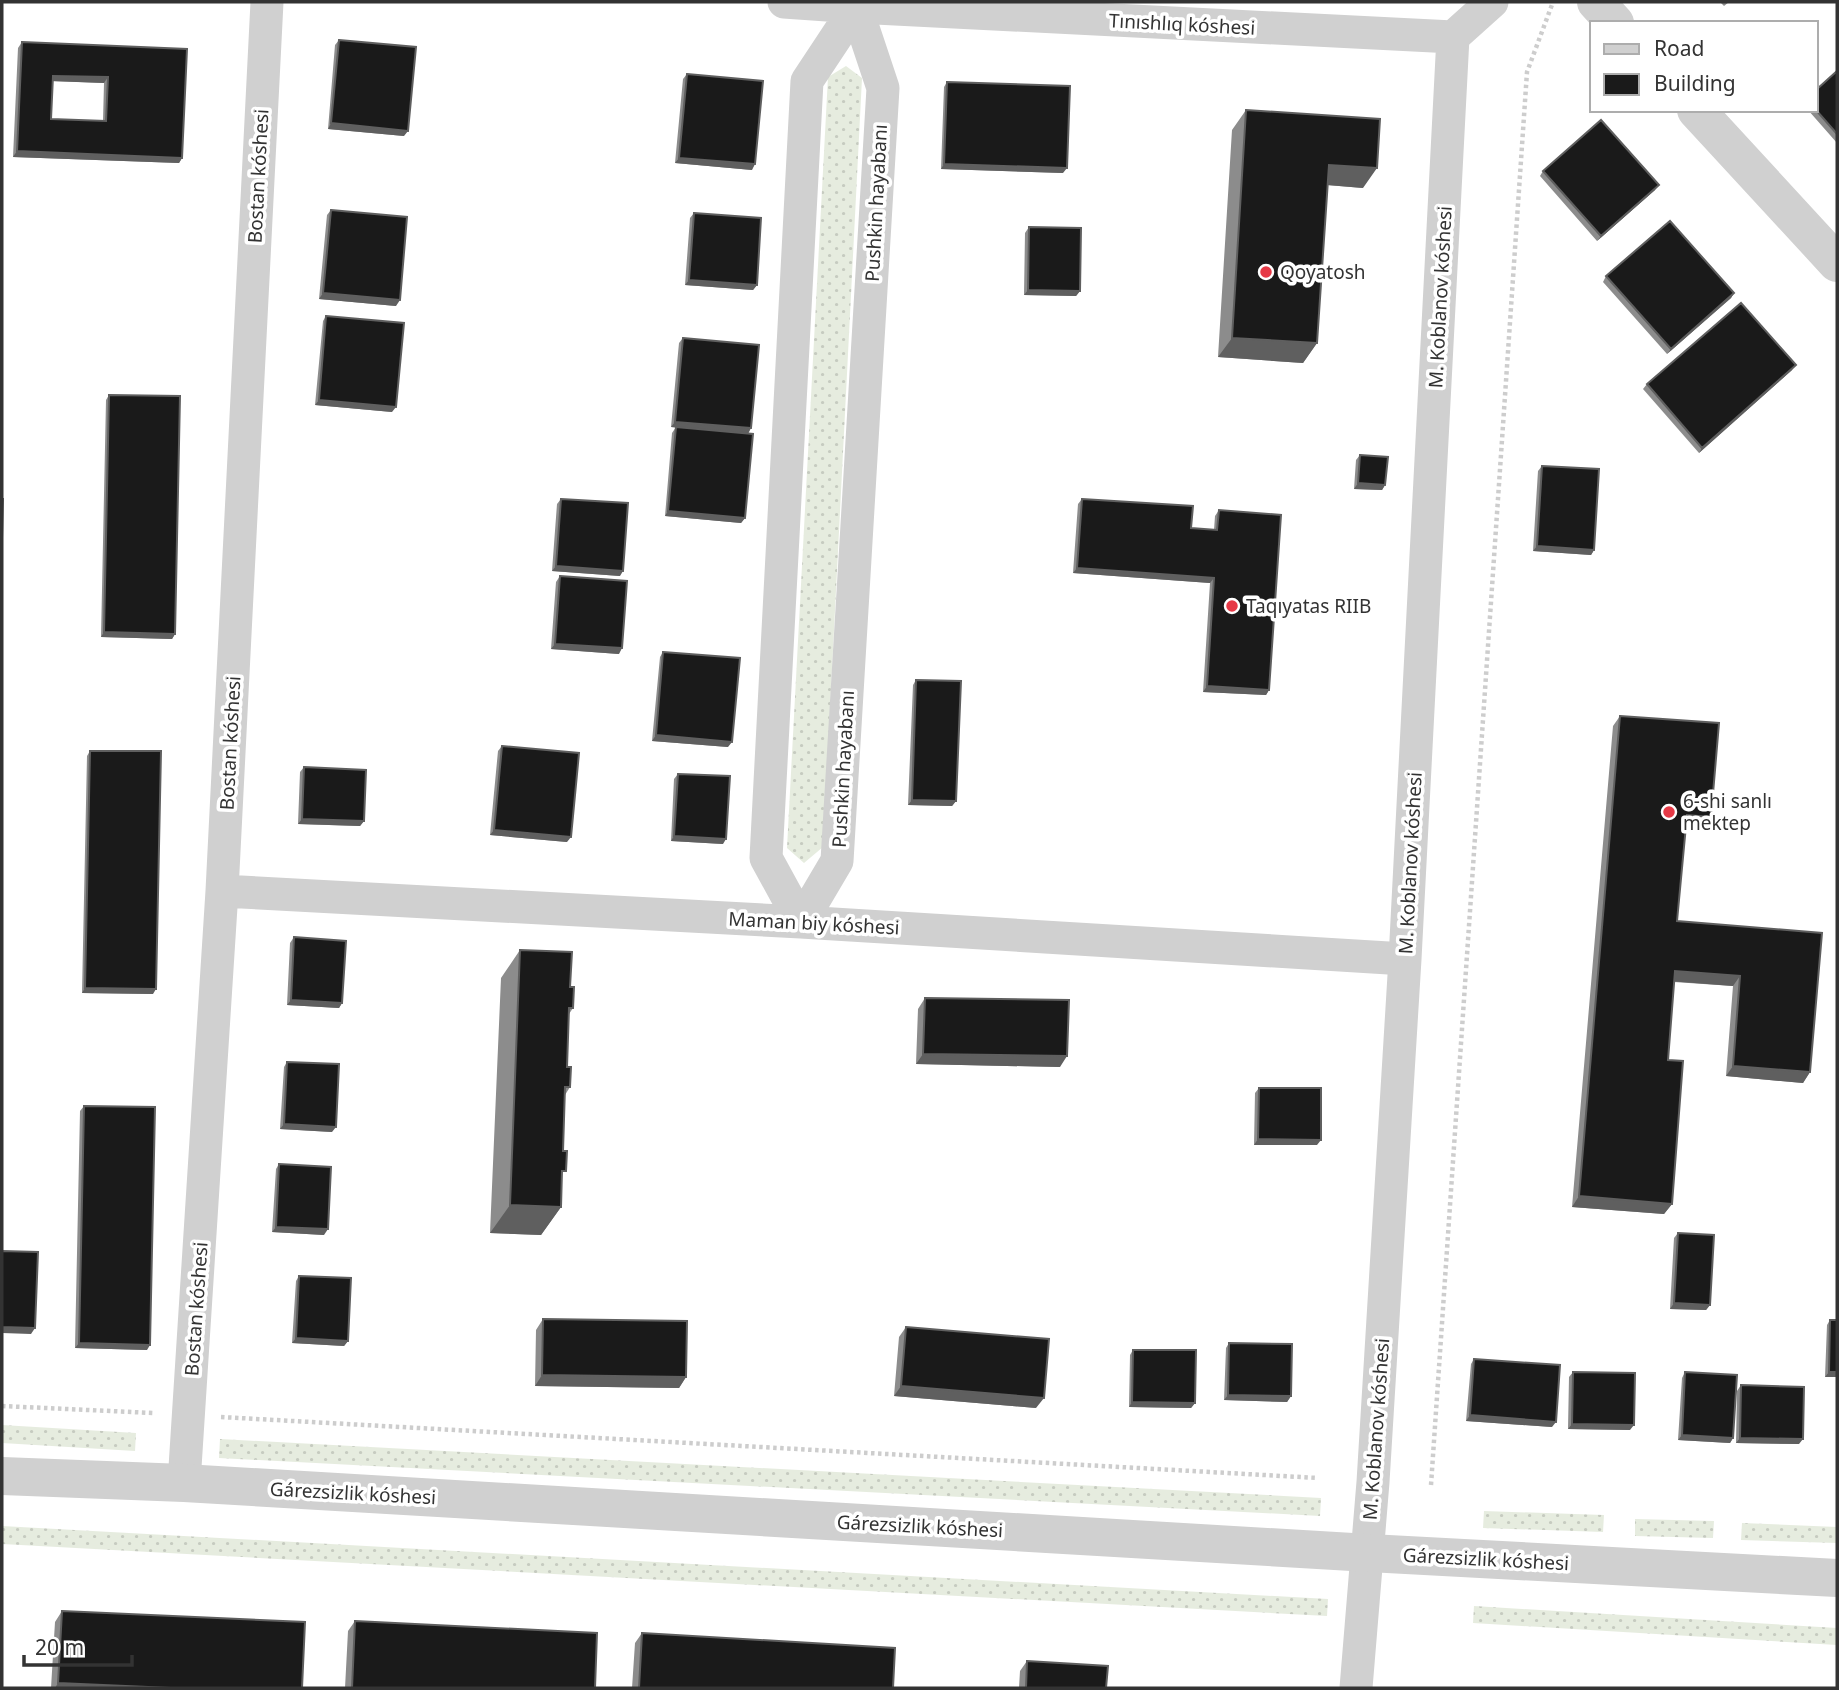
<svg xmlns="http://www.w3.org/2000/svg" width="1839" height="1690" viewBox="0 0 1839 1690" font-family="'Noto Sans',sans-serif">
<style>
.grass{fill:url(#grass-dots)}
.lines{fill:none;stroke-linecap:round;stroke-linejoin:round}
.path{stroke:#cdcdcd;stroke-width:4.5;stroke-dasharray:3.5 3.5;stroke-linecap:butt}
.minor{stroke:#d0d0d0;stroke-width:33}
.tertiary{stroke:#d0d0d0;stroke-width:38}
.wall{fill:#8c8c8c;fill-rule:evenodd}
.shaded-wall{fill:#5f5f5f}
.building{fill:#1a1a1a;stroke:#5f5f5f;stroke-width:2;fill-rule:evenodd}
.poi-dot{fill:#e63946;stroke:#fff;stroke-width:2.5}
.labels{text-anchor:middle;dominant-baseline:central;stroke-width:7;stroke-linejoin:round;paint-order:stroke}
.street-label{font-size:19px;fill:#333;stroke:#fff}
.poi-label{font-size:19px;fill:#333;stroke:#fff;text-anchor:start}
</style>
<defs>
<pattern id="grass-dots" width="8" height="8" patternUnits="userSpaceOnUse" patternTransform="scale(1.75)"><rect width="8" height="8" fill="#e6ecdf"/><path d="M2 2h.1M6 6h.1" fill="none" stroke="#c6cbc0" stroke-width="1.8" stroke-linecap="round"/></pattern>
</defs>
<rect width="100%" height="100%" fill="#fff"/>
<!-- grass -->
<path class="grass" d="M 846,66 L 862,78 L 823,847 L 804,863 L 787,848 L 828,77 Z
M 2,1425 L 136,1433 L 135,1451 L 2,1443 Z
M 220,1439 L 1321,1498 L 1320,1516 L 219,1458 Z
M 1484,1511 L 1604,1515 L 1603,1532 L 1483,1528 Z
M 1635,1519 L 1714,1521 L 1713,1538 L 1635,1536 Z
M 1742,1523 L 1837,1527 L 1837,1543 L 1741,1540 Z
M 2,1526 L 1328,1599 L 1327,1616 L 2,1544 Z
M 1474,1606 L 1837,1628 L 1837,1645 L 1473,1623 Z"/>
<g class="lines">
<!-- path -->
<path class="path" d="M 2,1406 L 153,1413
M 221,1417 L 1318,1478
M 1431,1485 L 1527,72 L 1553,2"/>
<!-- minor -->
<path class="minor" d="M 784,2 L 856,7 L 1453,37
M 856,7 L 883,88 L 837,861 L 801,922 L 766,858 L 807,81 Z
M 1453,37 L 1492,2
M 222,891 L 801,922 L 1405,959
M 184,1483 L 222,891 L 267,2
M 1356,1688 L 1373,1482 L 1405,959 L 1453,37"/>
<!-- tertiary -->
<path class="tertiary" d="M 1596,2 L 1615,23
M 1696,110 L 1837,263
M 2,1476 L 184,1483 L 1369,1553 L 1837,1578"/>
</g>
<!-- wall -->
<path class="wall" d="M 1720,2 L 1729,2 L 1724,6 Z
M 339,40 L 404,136 L 328,129 L 335,45 Z
M 22,42 L 187,49 L 182,158 L 179,163 L 13,157 L 18,48 ZM 53,81 L 104,83 L 103,121 L 51,119 Z
M 1837,71 L 1837,143 L 1808,110 L 1816,110 Z
M 687,74 L 752,170 L 675,163 L 683,79 Z
M 947,82 L 1063,173 L 941,169 L 944,87 Z
M 1246,110 L 1363,188 L 1327,185 L 1317,343 L 1303,363 L 1218,357 L 1232,130 Z
M 1543,171 L 1655,190 L 1597,241 L 1540,176 Z
M 331,210 L 396,306 L 319,299 L 327,215 Z
M 694,213 L 757,285 L 753,290 L 685,285 L 690,218 Z
M 1029,227 L 1080,291 L 1076,296 L 1024,295 L 1025,233 Z
M 1606,276 L 1734,293 L 1731,298 L 1667,354 L 1603,282 Z
M 326,316 L 392,412 L 315,405 L 323,321 Z
M 683,338 L 748,434 L 671,427 L 679,343 Z
M 1792,370 L 1699,453 L 1643,389 L 1647,384 Z
M 109,395 L 175,634 L 172,639 L 101,637 L 106,400 Z
M 676,427 L 745,518 L 741,523 L 665,516 L 672,433 Z
M 1360,455 L 1385,485 L 1382,490 L 1354,489 L 1356,460 Z
M 1542,466 L 1594,550 L 1591,555 L 1533,551 L 1538,471 Z
M 561,499 L 620,576 L 552,571 L 557,504 Z
M 1082,499 L 1191,528 L 1214,530 L 1215,516 L 1219,510 L 1269,690 L 1266,695 L 1203,692 L 1210,583 L 1073,573 L 1078,504 Z
M 560,576 L 619,654 L 551,649 L 556,582 Z
M 663,652 L 728,747 L 652,741 L 660,657 Z
M 916,680 L 956,801 L 952,806 L 908,805 L 913,685 Z
M 1620,716 L 1711,817 L 1704,828 L 1686,826 L 1677,921 L 1822,933 L 1810,1072 L 1803,1083 L 1726,1076 L 1733,986 L 1674,982 L 1668,1060 L 1672,1204 L 1664,1214 L 1572,1207 L 1613,726 Z
M 502,746 L 567,842 L 490,835 L 498,751 Z
M 90,751 L 153,994 L 82,993 L 87,756 Z
M 304,767 L 364,821 L 360,826 L 298,824 L 300,772 Z
M 678,774 L 723,844 L 671,841 L 674,779 Z
M 294,937 L 342,1003 L 339,1008 L 287,1005 L 290,943 Z
M 520,950 L 570,987 L 573,1008 L 569,1014 L 567,1067 L 570,1087 L 565,1095 L 561,1207 L 541,1235 L 490,1233 L 501,978 Z
M 925,998 L 1060,1067 L 916,1064 L 918,1009 Z
M 287,1062 L 332,1132 L 280,1129 L 284,1067 Z
M 1259,1088 L 1317,1145 L 1254,1145 L 1255,1093 Z
M 84,1106 L 147,1350 L 75,1348 L 80,1111 Z
M 279,1164 L 324,1235 L 272,1232 L 276,1169 Z
M 1678,1233 L 1710,1305 L 1706,1310 L 1670,1309 L 1674,1238 Z
M 299,1276 L 348,1341 L 344,1346 L 292,1343 L 296,1281 Z
M 543,1319 L 686,1377 L 679,1388 L 535,1386 L 536,1330 Z
M 1830,1320 L 1837,1320 L 1837,1377 L 1825,1377 L 1827,1325 Z
M 906,1327 L 1036,1408 L 894,1396 L 899,1337 Z
M 1229,1343 L 1291,1396 L 1287,1402 L 1224,1400 L 1226,1348 Z
M 1133,1350 L 1195,1403 L 1191,1408 L 1129,1407 L 1130,1355 Z
M 1474,1359 L 1552,1427 L 1466,1421 L 1471,1364 Z
M 1573,1372 L 1630,1430 L 1568,1429 L 1569,1377 Z
M 1685,1372 L 1733,1438 L 1730,1443 L 1678,1440 L 1682,1378 Z
M 1741,1385 L 1799,1444 L 1736,1443 L 1737,1391 Z
M 62,1611 L 302,1688 L 51,1688 L 55,1622 Z
M 355,1621 L 595,1688 L 345,1688 L 348,1631 Z
M 642,1633 L 893,1688 L 632,1688 L 635,1643 Z
M 1027,1661 L 1106,1688 L 1019,1688 L 1020,1671 Z"/>
<!-- shaded-wall -->
<path class="shaded-wall" d="M 53,76 L 108,77 L 104,83 L 49,81 Z
M 331,123 L 408,131 L 404,136 L 328,129 Z
M 17,151 L 182,158 L 179,163 L 13,157 Z
M 679,158 L 755,164 L 752,170 L 675,163 Z
M 944,164 L 1067,168 L 1063,173 L 941,169 Z
M 1329,165 L 1377,168 L 1363,188 L 1315,184 Z
M 1659,185 L 1655,190 L 1597,241 L 1601,236 Z
M 689,280 L 757,285 L 753,290 L 685,285 Z
M 1028,290 L 1080,291 L 1076,296 L 1024,295 Z
M 323,293 L 400,300 L 396,306 L 319,299 Z
M 1734,293 L 1731,298 L 1667,354 L 1671,349 Z
M 1232,338 L 1317,343 L 1303,363 L 1218,357 Z
M 1796,365 L 1792,370 L 1699,453 L 1702,448 Z
M 319,400 L 396,407 L 392,412 L 315,405 Z
M 675,422 L 751,428 L 748,434 L 671,427 Z
M 1358,483 L 1385,485 L 1382,490 L 1354,489 Z
M 668,511 L 745,518 L 741,523 L 665,516 Z
M 1537,546 L 1594,550 L 1591,555 L 1533,551 Z
M 556,566 L 623,571 L 620,576 L 552,571 Z
M 1077,568 L 1214,578 L 1210,583 L 1073,573 Z
M 104,632 L 175,634 L 172,639 L 101,637 Z
M 555,644 L 622,648 L 619,654 L 551,649 Z
M 1207,686 L 1269,690 L 1266,695 L 1203,692 Z
M 656,735 L 732,742 L 728,747 L 652,741 Z
M 912,800 L 956,801 L 952,806 L 908,805 Z
M 1687,815 L 1711,817 L 1704,828 L 1679,825 Z
M 302,819 L 364,821 L 360,826 L 298,824 Z
M 494,830 L 571,837 L 567,842 L 490,835 Z
M 674,836 L 726,839 L 723,844 L 671,841 Z
M 1675,971 L 1740,976 L 1733,986 L 1668,981 Z
M 85,988 L 156,989 L 153,994 L 82,993 Z
M 291,1000 L 342,1003 L 339,1008 L 287,1005 Z
M 923,1054 L 1067,1056 L 1060,1067 L 916,1064 Z
M 1733,1066 L 1810,1072 L 1803,1083 L 1726,1076 Z
M 284,1124 L 336,1127 L 332,1132 L 280,1129 Z
M 1258,1139 L 1321,1140 L 1317,1145 L 1254,1145 Z
M 1579,1196 L 1672,1204 L 1664,1214 L 1572,1207 Z
M 510,1205 L 561,1207 L 541,1235 L 490,1233 Z
M 276,1227 L 328,1229 L 324,1235 L 272,1232 Z
M 1674,1303 L 1710,1305 L 1706,1310 L 1670,1309 Z
M 2,1327 L 35,1328 L 31,1334 L 2,1333 Z
M 296,1338 L 348,1341 L 344,1346 L 292,1343 Z
M 79,1343 L 150,1345 L 147,1350 L 75,1348 Z
M 1829,1372 L 1837,1372 L 1837,1377 L 1825,1377 Z
M 542,1375 L 686,1377 L 679,1388 L 535,1386 Z
M 901,1386 L 1044,1398 L 1036,1408 L 894,1396 Z
M 1228,1395 L 1291,1396 L 1287,1402 L 1224,1400 Z
M 1132,1402 L 1195,1403 L 1191,1408 L 1129,1407 Z
M 1470,1415 L 1556,1422 L 1552,1427 L 1466,1421 Z
M 1572,1424 L 1634,1425 L 1630,1430 L 1568,1429 Z
M 1682,1435 L 1733,1438 L 1730,1443 L 1678,1440 Z
M 1740,1438 L 1803,1439 L 1799,1444 L 1736,1443 Z
M 58,1683 L 171,1688 L 55,1688 Z"/>
<!-- building -->
<path class="building" d="M 339,40 L 416,47 L 408,131 L 331,123 Z
M 22,42 L 187,49 L 182,158 L 17,151 ZM 53,76 L 108,77 L 106,121 L 51,119 Z
M 1837,71 L 1837,134 L 1816,110 L 1816,90 Z
M 687,74 L 763,81 L 755,164 L 679,158 Z
M 947,82 L 1070,86 L 1067,168 L 944,164 Z
M 1246,110 L 1380,119 L 1377,168 L 1329,165 L 1317,343 L 1232,338 Z
M 1601,120 L 1659,185 L 1601,236 L 1543,171 Z
M 331,210 L 407,217 L 400,300 L 323,293 Z
M 694,213 L 761,218 L 757,285 L 689,280 Z
M 1670,221 L 1734,293 L 1671,349 L 1606,276 Z
M 1029,227 L 1081,228 L 1080,291 L 1028,290 Z
M 1741,303 L 1796,365 L 1702,448 L 1647,384 Z
M 326,316 L 404,323 L 396,407 L 319,400 Z
M 683,338 L 759,345 L 751,428 L 675,422 Z
M 109,395 L 180,396 L 175,634 L 104,632 Z
M 676,427 L 753,434 L 745,518 L 668,511 Z
M 1360,455 L 1388,457 L 1385,485 L 1358,483 Z
M 1542,466 L 1599,469 L 1594,550 L 1537,546 Z
M 2,499 L 3,499 L 2,538 Z
M 561,499 L 628,503 L 623,571 L 556,566 Z
M 1082,499 L 1193,506 L 1191,528 L 1217,530 L 1219,510 L 1281,515 L 1269,690 L 1207,686 L 1214,578 L 1077,568 Z
M 560,576 L 627,581 L 622,648 L 555,644 Z
M 663,652 L 740,658 L 732,742 L 656,735 Z
M 916,680 L 961,681 L 956,801 L 912,800 Z
M 1620,716 L 1719,723 L 1711,817 L 1687,815 L 1677,921 L 1822,933 L 1810,1072 L 1733,1066 L 1740,976 L 1675,971 L 1668,1060 L 1683,1061 L 1672,1204 L 1579,1196 Z
M 502,746 L 579,753 L 571,837 L 494,830 Z
M 90,751 L 161,751 L 156,989 L 85,988 Z
M 304,767 L 366,770 L 364,821 L 302,819 Z
M 678,774 L 730,776 L 726,839 L 674,836 Z
M 294,937 L 346,941 L 342,1003 L 291,1000 Z
M 520,950 L 572,952 L 570,987 L 574,987 L 573,1008 L 569,1008 L 567,1067 L 571,1067 L 570,1087 L 565,1087 L 563,1151 L 567,1151 L 566,1171 L 562,1171 L 561,1207 L 510,1205 Z
M 925,998 L 1069,1000 L 1067,1056 L 923,1054 Z
M 287,1062 L 339,1064 L 336,1127 L 284,1124 Z
M 1259,1088 L 1321,1088 L 1321,1140 L 1258,1139 Z
M 84,1106 L 155,1107 L 150,1345 L 79,1343 Z
M 279,1164 L 331,1167 L 328,1229 L 276,1227 Z
M 1678,1233 L 1714,1235 L 1710,1305 L 1674,1303 Z
M 2,1251 L 38,1252 L 35,1328 L 2,1327 Z
M 299,1276 L 351,1278 L 348,1341 L 296,1338 Z
M 543,1319 L 687,1321 L 686,1377 L 542,1375 Z
M 1830,1320 L 1837,1320 L 1837,1372 L 1829,1372 Z
M 906,1327 L 1049,1339 L 1044,1398 L 901,1386 Z
M 1229,1343 L 1292,1344 L 1291,1396 L 1228,1395 Z
M 1133,1350 L 1196,1350 L 1195,1403 L 1132,1402 Z
M 1474,1359 L 1560,1365 L 1556,1422 L 1470,1415 Z
M 1573,1372 L 1635,1373 L 1634,1425 L 1572,1424 Z
M 1685,1372 L 1737,1375 L 1733,1438 L 1682,1435 Z
M 1741,1385 L 1804,1387 L 1803,1439 L 1740,1438 Z
M 62,1611 L 305,1622 L 302,1688 L 171,1688 L 58,1683 Z
M 355,1621 L 597,1633 L 595,1688 L 352,1688 Z
M 642,1633 L 895,1648 L 893,1688 L 639,1688 Z
M 1027,1661 L 1108,1666 L 1106,1688 L 1026,1688 Z"/>
<!-- markers -->
<g class="poi-dot">
<circle cx="1266" cy="272" r="7"/>
<circle cx="1232" cy="606" r="7"/>
<circle cx="1669" cy="812" r="7"/>
</g>
<g class="labels">
<!-- street labels -->
<g class="street-label">
<text transform="translate(1182 24) rotate(3)">Tınıshlıq kóshesi</text>
<text transform="translate(258 176) rotate(-87)">Bostan kóshesi</text>
<text transform="translate(876 203) rotate(-87)">Pushkin hayabanı</text>
<text transform="translate(1440 297) rotate(-87)">M. Koblanov kóshesi</text>
<text transform="translate(230 743) rotate(-87)">Bostan kóshesi</text>
<text transform="translate(843 769) rotate(-87)">Pushkin hayabanı</text>
<text transform="translate(1410 863) rotate(-87)">M. Koblanov kóshesi</text>
<text transform="translate(814 923) rotate(3)">Maman biy kóshesi</text>
<text transform="translate(196 1309) rotate(-86)">Bostan kóshesi</text>
<text transform="translate(1376 1429) rotate(-86)">M. Koblanov kóshesi</text>
<text transform="translate(353 1493) rotate(3)">Gárezsizlik kóshesi</text>
<text transform="translate(920 1526) rotate(3)">Gárezsizlik kóshesi</text>
<text transform="translate(1486 1559) rotate(3)">Gárezsizlik kóshesi</text>
</g>
<!-- poi labels -->
<g class="poi-label">
<text x="1280" y="272">Qoyatosh</text>
<text x="1246" y="606">Taqıyatas RIIB</text>
<text x="1683" y="801">6-shi sanlı<tspan x="1683" dy="22">mektep</tspan></text>
</g>
</g>
<!-- border -->
<rect width="1839" height="1690" fill="none" stroke="#333333" stroke-width="7"/>
<!-- legend -->
<rect x="1590" y="21" width="228" height="91" fill="#ffffff" stroke="#adadad" stroke-width="2"/>
<rect x="1604" y="44" width="35" height="10" fill="#d0d0d0" stroke="#adadad" stroke-width="2"/>
<text x="1654" y="56" font-size="21" fill="#333333">Road</text>
<rect x="1604" y="74" width="35" height="21" fill="#1a1a1a" stroke="#adadad" stroke-width="2"/>
<text x="1654" y="91" font-size="21" fill="#333333">Building</text>
<!-- scale -->
<path d="M24 1655v10h108v-10" fill="none" stroke="#333333" stroke-width="3.5"/>
<text x="35" y="1655" font-size="21" fill="#333333" stroke="#ffffff" stroke-width="5" paint-order="stroke">20 m</text>
</svg>
